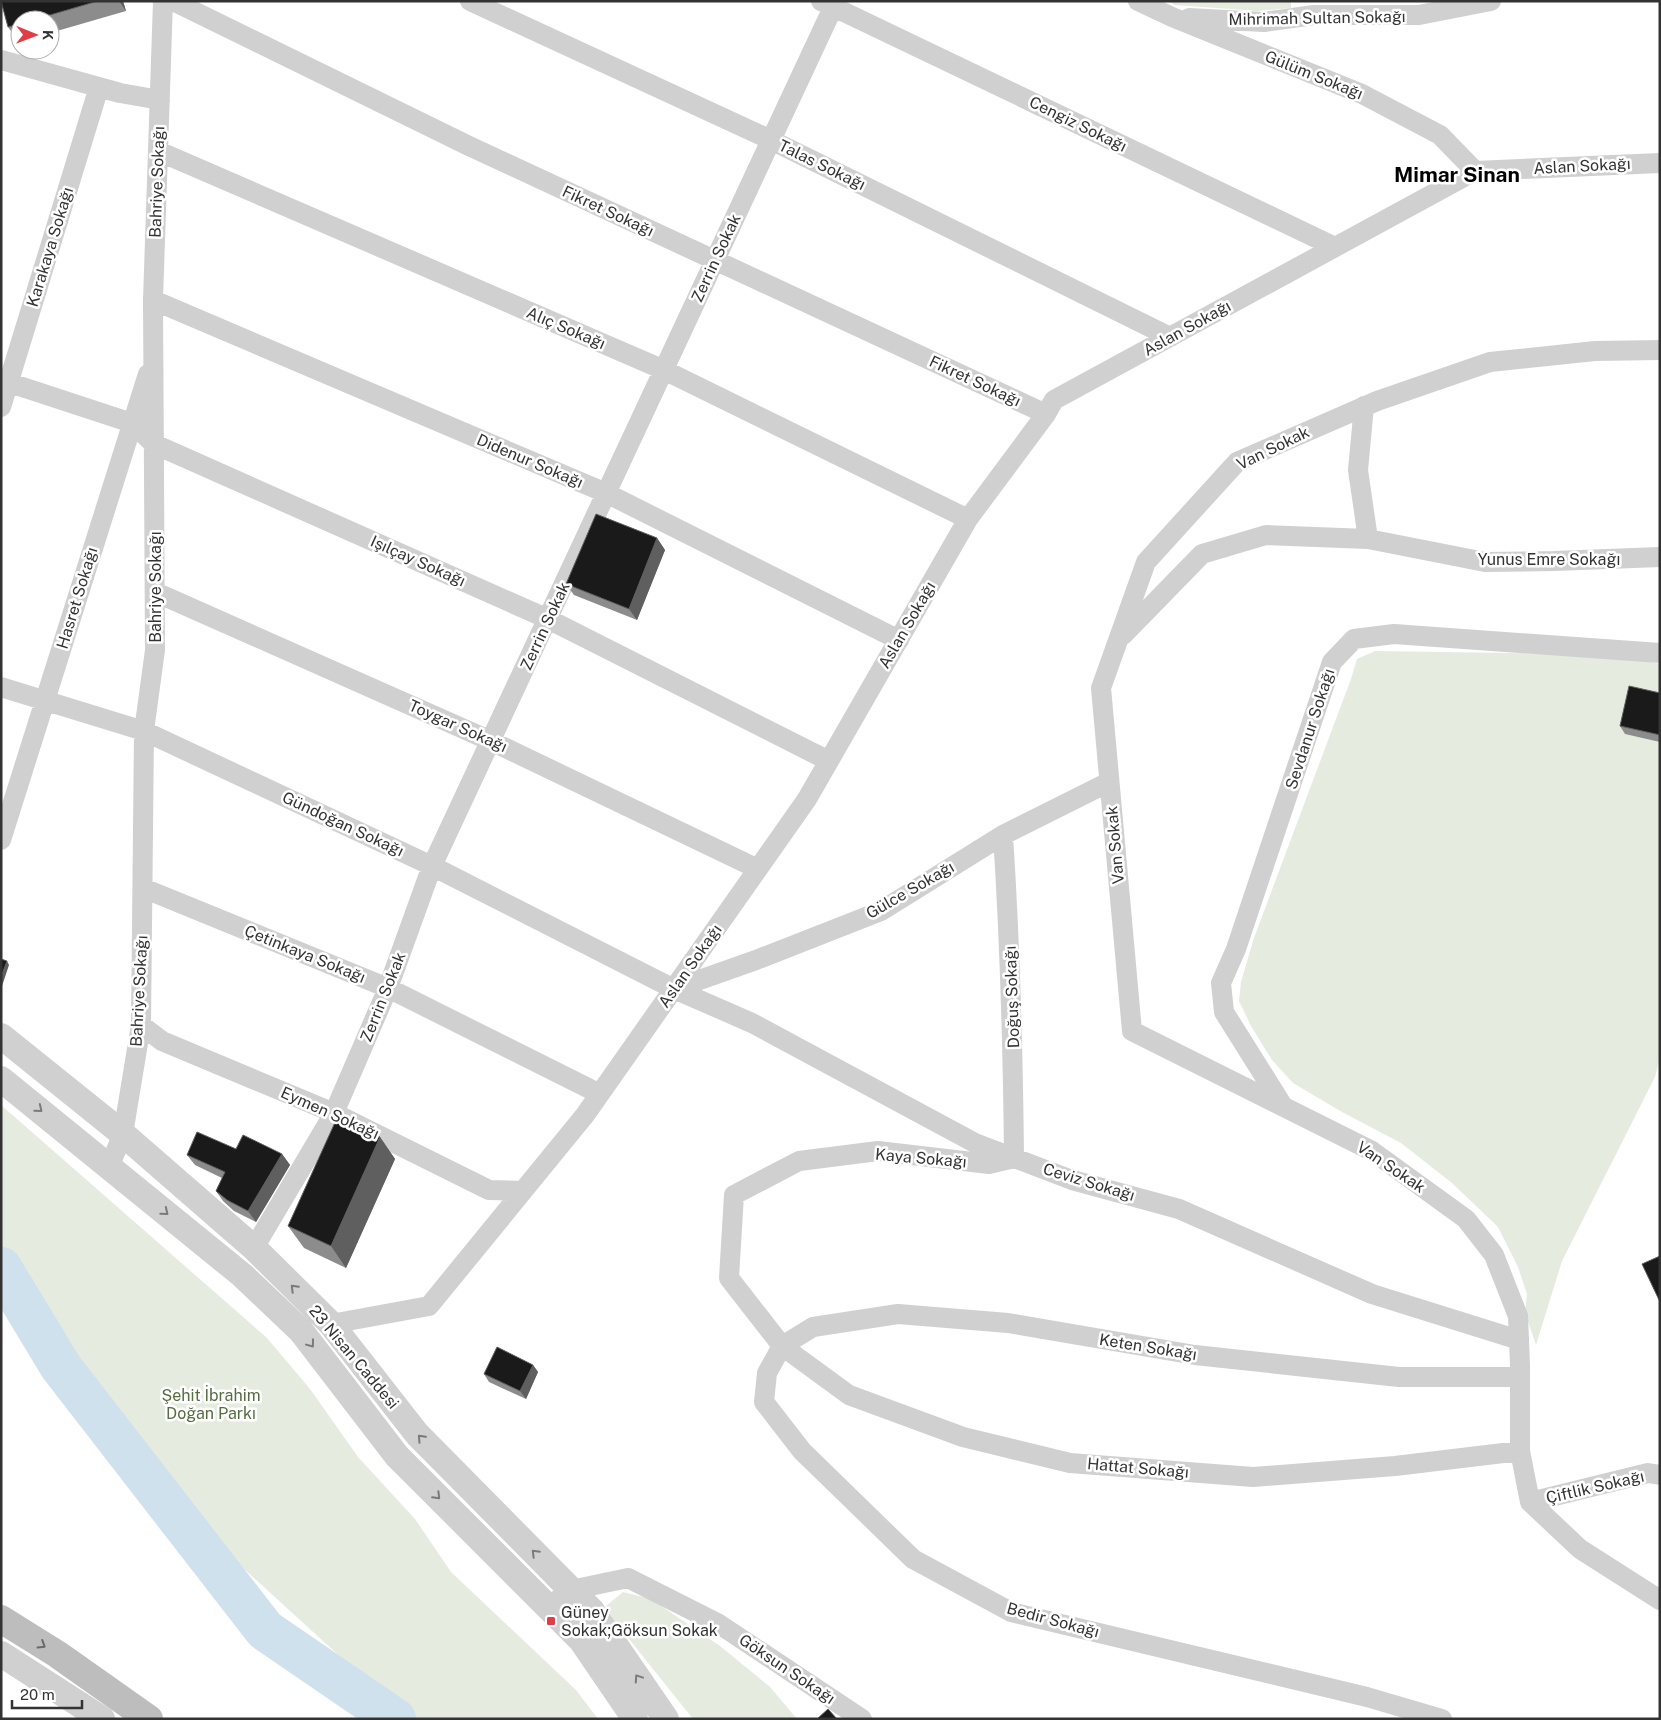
<svg xmlns="http://www.w3.org/2000/svg" width="1661" height="1720" viewBox="0 0 1661 1720" font-family="'Public Sans',sans-serif">
<style>
.green{fill:#e5ebdf}
.lines{fill:none;stroke-linecap:round;stroke-linejoin:round}
.river{stroke:#cfe1ed;stroke-width:42}
.minor{stroke:#d0d0d0;stroke-width:20}
.tertiary{stroke:#d0d0d0;stroke-width:26}
.secondary{stroke:#bdbdbd;stroke-width:28}
.wall{fill:#8c8c8c}
.shaded-wall{fill:#5f5f5f}
.building{fill:#1a1a1a;stroke:#5f5f5f}
.oneway{stroke:#7a7a7a}
.oneway2{stroke:#6a6a6a}
.poi-dot{fill:#e03e47;stroke:#fff;stroke-width:2}
.labels{text-anchor:middle;dominant-baseline:central;stroke-width:5;stroke-linejoin:round;paint-order:stroke}
.street-label{font-size:16px;fill:#333;stroke:#fff}
.park-label{font-size:16px;fill:#556e40;stroke:#fff}
.poi-label{font-size:16px;fill:#333;stroke:#fff;text-anchor:start}
.district-label{font-size:21px;font-weight:bold;fill:#000;stroke:#fff}
</style>
<rect width="100%" height="100%" fill="#fff"/>
<!-- green -->
<path class="green" d="M 1168,1 L 1291,1 L 1291,8 L 1258,11 L 1175,5 Z
M 1375,651 L 1578,654 L 1641,660 L 1660,664 L 1660,1057 L 1655,1077 L 1562,1261 L 1536,1345 L 1525,1313 L 1527,1294 L 1518,1267 L 1498,1227 L 1452,1183 L 1401,1143 L 1342,1112 L 1293,1083 L 1272,1060 L 1251,1026 L 1239,1001 L 1241,982 L 1254,938 L 1351,679 L 1357,659 Z
M 1,1105 L 267,1338 L 310,1389 L 358,1457 L 415,1519 L 451,1572 L 576,1690 L 598,1719 L 414,1719 L 392,1704 L 230,1556 L 112,1422 L 10,1269 L 1,1252 Z
M 623,1592 L 651,1599 L 720,1646 L 770,1687 L 797,1719 L 693,1719 L 613,1619 L 606,1606 Z"/>
<g class="lines">
<!-- river -->
<path class="river" d="M 1,1268 L 61,1367 L 265,1630 L 395,1719"/>
<!-- minor -->
<path class="minor" d="M 173,1 L 467,145 L 1046,414
M 470,1 L 771,140 L 1170,337
M 821,1 L 1335,247
M 1138,1 L 1172,17 L 1362,94 L 1440,135 L 1475,171
M 1189,18 L 1264,22 L 1314,15 L 1419,15 L 1491,1
M 1,60 L 120,93 L 160,100
M 158,151 L 664,370 L 968,519
M 153,300 L 606,493 L 899,640
M 1,380 L 132,423 L 154,444 L 548,619 L 829,761
M 1364,406 L 1358,470 L 1368,539
M 1,407 L 99,87
M 155,592 L 491,741 L 758,869
M 1123,635 L 1202,554 L 1266,535 L 1368,539 L 1485,562 L 1554,561 L 1660,557
M 1,687 L 144,731 L 432,866 L 674,989 L 752,1023 L 975,1143 L 1072,1180 L 1179,1209 L 1372,1294 L 1519,1340
M 1003,835 C 1010,943 1013,1050 1014,1158 L 989,1164 L 878,1151 L 799,1161 L 734,1195 L 729,1278 L 782,1346 L 849,1395 L 963,1437 L 1070,1463 L 1253,1477 L 1395,1466 L 1520,1451
M 1,840 L 148,374
M 143,888 L 388,988 L 600,1094
M 674,989 L 756,960 L 881,911 L 1003,835 L 1109,782
M 141,1025 L 162,1041 L 334,1113 L 489,1190 L 523,1191
M 1283,1106 L 1224,1012 L 1221,983 L 1236,949 L 1332,662 L 1354,639 L 1394,634 L 1660,653
M 109,1167 L 123,1134 L 141,1025 L 144,731 L 155,650 L 153,300 L 163,1
M 254,1248 L 334,1113 L 388,988 L 432,866 L 836,1
M 331,1324 L 429,1306 L 585,1115 L 807,799 L 968,519 L 1046,414 L 1054,400 L 1475,171 L 1660,163
M 782,1346 L 767,1373 L 764,1402 L 802,1451 L 913,1559 L 1011,1612 L 1367,1697 L 1442,1719
M 782,1346 L 813,1327 L 898,1314 L 1008,1323 L 1195,1355 L 1399,1377 L 1520,1377
M 1530,1502 L 1520,1451 L 1520,1365 L 1518,1316 L 1494,1255 L 1466,1219 L 1372,1151 L 1132,1031 L 1101,688 L 1146,562 L 1237,462 L 1377,401 L 1490,362 L 1595,351 L 1660,350
M 1530,1502 L 1580,1549 L 1660,1600
M 1530,1502 L 1648,1473 L 1660,1475
M 548,1607 L 571,1590 L 628,1578 L 719,1624 L 862,1719"/>
<!-- tertiary -->
<path class="tertiary" d="M 1,1036 L 123,1134 L 254,1248 L 331,1324 L 417,1434 L 592,1611 L 666,1719
M 1,1079 L 242,1275 L 301,1331 L 397,1456 L 581,1640 L 635,1719
M 1,1654 L 102,1719"/>
<!-- secondary -->
<path class="secondary" d="M 1,1619 L 57,1654 L 149,1719"/>
</g>
<!-- wall -->
<path class="wall" d="M 1,1 L 123,1 L 126,11 L 50,33 L 50,20 L 20,20 L 20,42 L 19,42 L 8,27 Z
M 657,538 L 665,550 L 637,620 L 574,595 L 566,584 Z
M 1660,693 L 1660,742 L 1625,734 L 1620,726 Z
M 380,1137 L 395,1159 L 346,1268 L 304,1248 L 288,1226 Z
M 236,1149 L 282,1154 L 290,1165 L 256,1222 L 234,1211 L 223,1201 L 216,1191 L 222,1178 L 195,1165 L 187,1155 Z
M 533,1365 L 538,1372 L 526,1399 L 489,1382 L 484,1374 Z"/>
<!-- shaded-wall -->
<path class="shaded-wall" d="M 119,1 L 123,1 L 126,11 Z
M 657,538 L 665,550 L 637,620 L 629,609 Z
M 7,961 L 9,965 L 2,986 L 1,977 Z
M 380,1137 L 395,1159 L 346,1268 L 331,1246 Z
M 282,1154 L 290,1165 L 256,1222 L 248,1211 Z
M 533,1365 L 538,1372 L 526,1399 L 520,1391 Z"/>
<!-- building -->
<path class="building" d="M 1,1 L 98,1 L 33,20 L 20,20 L 20,24 L 8,27 Z
M 596,514 L 657,538 L 629,609 L 566,584 Z
M 1629,686 L 1660,693 L 1660,735 L 1620,726 Z
M 1,959 L 7,961 L 1,977 Z
M 337,1118 L 380,1137 L 331,1246 L 288,1226 Z
M 197,1132 L 236,1149 L 243,1135 L 282,1154 L 248,1211 L 227,1200 L 216,1191 L 225,1172 L 187,1155 Z
M 1660,1256 L 1660,1302 L 1642,1264 Z
M 497,1347 L 533,1365 L 520,1391 L 484,1374 Z
M 828,1709 L 837,1719 L 817,1719 Z"/>
<!-- one-way arrows -->
<defs><path id="oneway-chevron" d="M-2-3.5L2.5 0L-2 3.5" fill="none" stroke-width="1.6" stroke-linecap="round" stroke-linejoin="round" transform="scale(1.25)"/></defs>
<g class="oneway">
<use href="#oneway-chevron" transform="translate(39 1109) rotate(39)"/>
<use href="#oneway-chevron" transform="translate(165 1212) rotate(39)"/>
<use href="#oneway-chevron" transform="translate(294 1288) rotate(-135)"/>
<use href="#oneway-chevron" transform="translate(311 1344) rotate(53)"/>
<use href="#oneway-chevron" transform="translate(421 1438) rotate(-133)"/>
<use href="#oneway-chevron" transform="translate(437 1496) rotate(45)"/>
<use href="#oneway-chevron" transform="translate(535 1553) rotate(-135)"/>
<use href="#oneway-chevron" transform="translate(638 1678) rotate(-124)"/>
</g>
<use class="oneway2" href="#oneway-chevron" transform="translate(42 1645) rotate(32)"/>
<!-- markers -->
<rect class="poi-dot" x="546" y="1616" width="10" height="10" rx="2.5"/>
<g class="labels">
<!-- street labels -->
<g class="street-label">
<text transform="translate(1317 18) rotate(-1)">Mihrimah Sultan Sokağı</text>
<text transform="translate(1314 75) rotate(22)">Gülüm Sokağı</text>
<text transform="translate(1078 124) rotate(26)">Cengiz Sokağı</text>
<text transform="translate(822 165) rotate(26)">Talas Sokağı</text>
<text transform="translate(1582 166) rotate(-3)">Aslan Sokağı</text>
<text transform="translate(157 182) rotate(-88)">Bahriye Sokağı</text>
<text transform="translate(608 211) rotate(25)">Fikret Sokağı</text>
<text transform="translate(50 247) rotate(-73)">Karakaya Sokağı</text>
<text transform="translate(716 258) rotate(-65)">Zerrin Sokak</text>
<text transform="translate(566 328) rotate(23)">Alıç Sokağı</text>
<text transform="translate(1187 328) rotate(-29)">Aslan Sokağı</text>
<text transform="translate(975 381) rotate(25)">Fikret Sokağı</text>
<text transform="translate(1273 448) rotate(-26)">Van Sokak</text>
<text transform="translate(530 461) rotate(23)">Didenur Sokağı</text>
<text x="1549" y="559">Yunus Emre Sokağı</text>
<text transform="translate(418 561) rotate(24)">Işılçay Sokağı</text>
<text transform="translate(155 587) rotate(-90)">Bahriye Sokağı</text>
<text transform="translate(77 598) rotate(-73)">Hasret Sokağı</text>
<text transform="translate(907 625) rotate(-60)">Aslan Sokağı</text>
<text transform="translate(545 626) rotate(-65)">Zerrin Sokak</text>
<text transform="translate(458 726) rotate(24)">Toygar Sokağı</text>
<text transform="translate(1310 729) rotate(-72)">Sevdanur Sokağı</text>
<text transform="translate(343 824) rotate(25)">Gündoğan Sokağı</text>
<text transform="translate(1115 845) rotate(-95)">Van Sokak</text>
<text transform="translate(910 890) rotate(-30)">Gülce Sokağı</text>
<text transform="translate(305 954) rotate(22)">Çetinkaya Sokağı</text>
<text transform="translate(690 966) rotate(-55)">Aslan Sokağı</text>
<text transform="translate(139 991) rotate(-87)">Bahriye Sokağı</text>
<text transform="translate(383 997) rotate(-68)">Zerrin Sokak</text>
<text transform="translate(1012 997) rotate(-92)">Doğuş Sokağı</text>
<text transform="translate(330 1113) rotate(24)">Eymen Sokağı</text>
<text transform="translate(921 1158) rotate(5)">Kaya Sokağı</text>
<text transform="translate(1391 1167) rotate(34)">Van Sokak</text>
<text transform="translate(1089 1182) rotate(17)">Ceviz Sokağı</text>
<text transform="translate(1148 1347) rotate(9)">Keten Sokağı</text>
<text transform="translate(354 1357) rotate(50)">23 Nisan Caddesi</text>
<text transform="translate(1138 1468) rotate(5)">Hattat Sokağı</text>
<text transform="translate(1595 1487) rotate(-13)">Çiftlik Sokağı</text>
<text transform="translate(1053 1620) rotate(15)">Bedir Sokağı</text>
<text transform="translate(787 1669) rotate(34)">Göksun Sokağı</text>
</g>
<!-- park labels -->
<g class="park-label">
<text x="211" y="1395">Şehit İbrahim<tspan x="211" dy="18">Doğan Parkı</tspan></text>
</g>
<!-- poi labels -->
<g class="poi-label">
<text x="561" y="1612">Güney<tspan x="561" dy="18">Sokak;Göksun Sokak</tspan></text>
</g>
<!-- district labels -->
<g class="district-label">
<text x="1457" y="174">Mimar Sinan</text>
</g>
</g>
<!-- border -->
<rect width="1661" height="1720" fill="none" stroke="#333333" stroke-width="5"/>
<!-- north arrow -->
<g transform="translate(35 35) rotate(91)"><circle r="24" fill="#ffffff" stroke="#adadad"/>
<path d="M0-4L9 19L0 12L-9 19Z" fill="#e03e47"/>
<text y="-8" font-size="14" font-weight="bold" text-anchor="middle" fill="#333333">K</text>
</g>
<!-- scale -->
<path d="M12 1700v8h70v-8" fill="none" stroke="#333333" stroke-width="2.5"/>
<text x="20" y="1700" font-size="15" fill="#333333" stroke="#ffffff" stroke-width="4" paint-order="stroke">20 m</text>
</svg>
